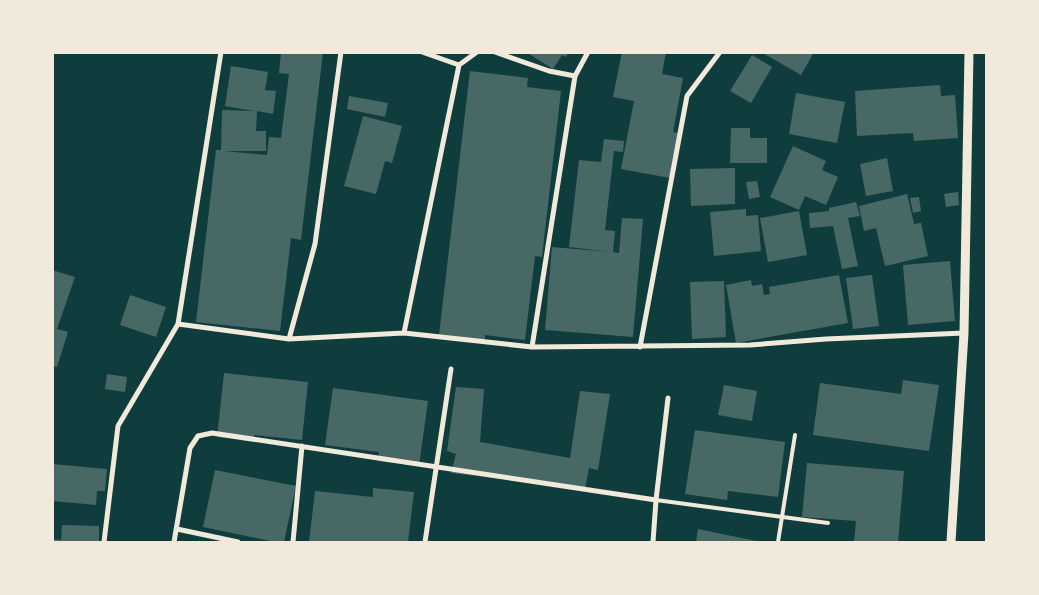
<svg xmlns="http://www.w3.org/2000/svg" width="1039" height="595" viewBox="0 0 1039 595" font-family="'PT Sans',sans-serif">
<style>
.building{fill:#486865}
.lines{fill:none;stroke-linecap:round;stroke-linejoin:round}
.service{stroke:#f1e9da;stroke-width:4}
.minor{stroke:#f1e9da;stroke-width:5}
.tertiary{stroke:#f1e9da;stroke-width:9}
</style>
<rect width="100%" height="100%" fill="#0f3d3e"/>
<!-- building -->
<path class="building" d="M 281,52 L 323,52 L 301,240 L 291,238 L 280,331 L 196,322 L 216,150 L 221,150 L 222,110 L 254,111 L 225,106 L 231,66 L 268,72 L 265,90 L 276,91 L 273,114 L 257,111 L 256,131 L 266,131 L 266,151 L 224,151 L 267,155 L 269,137 L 281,138 L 289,74 L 279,73 Z
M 526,52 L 568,52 L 566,57 L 562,55 L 553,69 Z
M 622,52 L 666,52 L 662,74 L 683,78 L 673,132 L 679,133 L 670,178 L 621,169 L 634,101 L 613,97 Z
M 761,52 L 814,52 L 801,75 Z
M 752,55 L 772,67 L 751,103 L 730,91 Z
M 470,71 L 528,78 L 527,87 L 561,91 L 542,257 L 535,256 L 525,340 L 485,335 L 485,340 L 439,335 Z
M 940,85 L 941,96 L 955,95 L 958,138 L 914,141 L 913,133 L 857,136 L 855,91 Z
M 796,93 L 845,102 L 837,143 L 789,134 Z
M 349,96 L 388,103 L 385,117 L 347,109 Z
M 363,116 L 402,126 L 392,163 L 385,161 L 376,194 L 344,186 Z
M 731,128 L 750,128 L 750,138 L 767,138 L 767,163 L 730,163 Z
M 604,139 L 624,141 L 623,152 L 614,151 L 605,230 L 615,231 L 613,252 L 619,253 L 622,218 L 643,219 L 633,337 L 545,330 L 552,247 L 610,252 L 569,247 L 579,160 L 601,162 Z
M 793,146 L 826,161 L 822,170 L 838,177 L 826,205 L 805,196 L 799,210 L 770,197 Z
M 887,158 L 893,191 L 866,196 L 860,164 Z
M 735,168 L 735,204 L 691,206 L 690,169 Z
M 757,181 L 760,197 L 749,199 L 746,182 Z
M 958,192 L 959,205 L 946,207 L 944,194 Z
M 907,194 L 914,224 L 921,223 L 928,256 L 885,266 L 876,228 L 864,231 L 859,206 Z
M 919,197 L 921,211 L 913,213 L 910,198 Z
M 856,202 L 860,216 L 848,218 L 858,266 L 842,269 L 833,226 L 810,228 L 809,213 L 829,211 L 829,208 Z
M 746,209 L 746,216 L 758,215 L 761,251 L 714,256 L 710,212 Z
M 799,211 L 807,255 L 768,262 L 760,218 Z
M 950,261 L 955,321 L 908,325 L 903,265 Z
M 52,270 L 75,277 L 57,329 L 68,332 L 57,367 L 52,366 Z
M 839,275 L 848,323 L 736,343 L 726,285 L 751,280 L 752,286 L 762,284 L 764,295 L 770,294 L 769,287 Z
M 872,275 L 879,326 L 853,329 L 846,278 Z
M 724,281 L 726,337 L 692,339 L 690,282 Z
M 130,295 L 166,307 L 156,337 L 120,325 Z
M 224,373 L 308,382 L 302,440 L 254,435 L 253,441 L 217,437 Z
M 107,374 L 127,377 L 125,392 L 105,389 Z
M 903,380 L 939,385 L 929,451 L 813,435 L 820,383 L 901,394 Z
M 724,385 L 757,391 L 752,421 L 718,415 Z
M 456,387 L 484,389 L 480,442 L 570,458 L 580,391 L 610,394 L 598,470 L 589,468 L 585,489 L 451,473 L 456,454 L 447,451 Z
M 333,388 L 428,401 L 419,466 L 378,461 L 379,452 L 325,445 Z
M 695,430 L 785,442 L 778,497 L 728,491 L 727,500 L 685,494 Z
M 807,463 L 904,471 L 898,542 L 854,542 L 856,521 L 802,517 Z
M 52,464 L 107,469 L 105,491 L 97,491 L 96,505 L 52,501 Z
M 215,470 L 296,486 L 284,542 L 276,542 L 203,527 Z
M 373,488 L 414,492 L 408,542 L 309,542 L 315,491 L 373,497 Z
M 62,525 L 99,526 L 99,542 L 52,542 L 52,539 L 61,540 Z
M 698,529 L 761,542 L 696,542 Z"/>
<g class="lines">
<!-- service -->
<path class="service" d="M 656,500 L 828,523
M 778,542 L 795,435"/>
<!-- minor -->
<path class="minor" d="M 422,52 L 459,65 L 477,52
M 495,52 L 549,71 L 575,76
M 178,324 L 221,52
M 404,333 L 459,65
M 289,339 L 315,244 L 341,52
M 532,347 L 575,76 L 588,52
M 640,347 L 687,96 L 720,52
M 177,529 L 238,542
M 104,542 L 118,426 L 178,324 L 289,339 L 404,333 L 532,347 L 750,345 L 826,339 L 964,333
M 174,542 L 190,448 L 198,436 L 212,433 L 656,500
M 293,542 L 302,446
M 425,542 L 451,369
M 653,542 L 656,500 L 668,398"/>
<!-- tertiary -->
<path class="tertiary" d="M 951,542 L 964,333 L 969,52"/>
</g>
<!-- border -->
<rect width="1039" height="595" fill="none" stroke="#f1e9da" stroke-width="108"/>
</svg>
